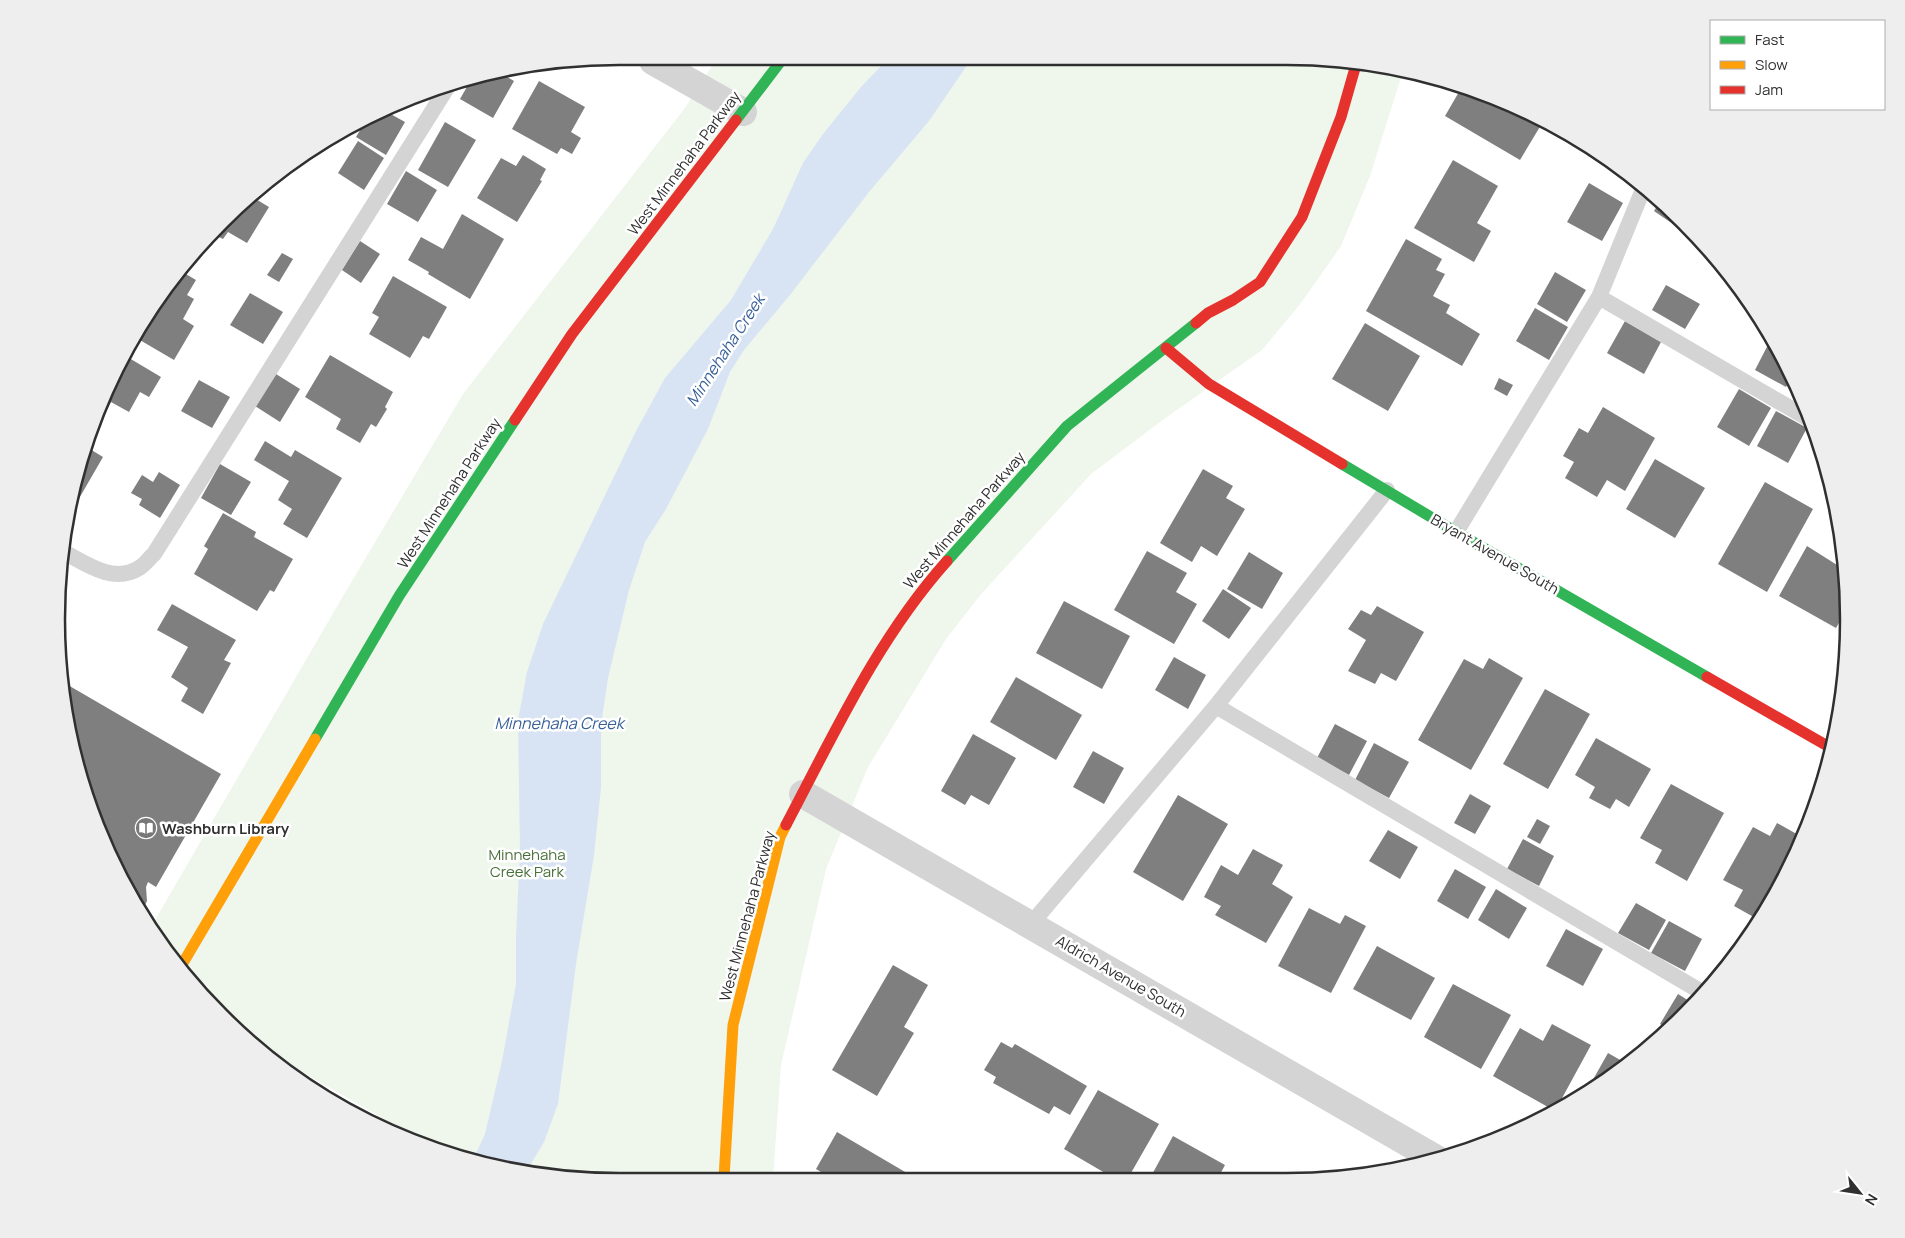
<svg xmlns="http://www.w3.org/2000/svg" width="1905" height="1238" viewBox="0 0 1905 1238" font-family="Manrope,sans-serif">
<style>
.green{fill:#eff6ec}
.water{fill:#d8e4f3}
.building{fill:#7f7f7f}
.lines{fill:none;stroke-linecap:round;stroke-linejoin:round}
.lane{stroke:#d4d4d4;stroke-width:16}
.street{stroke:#d4d4d4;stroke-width:28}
.fast{stroke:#30b455;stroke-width:11}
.slow{stroke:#ff9f0a;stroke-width:11}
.jam{stroke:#e5322d;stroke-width:11}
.labels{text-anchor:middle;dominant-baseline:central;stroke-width:5;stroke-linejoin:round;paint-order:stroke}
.street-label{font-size:15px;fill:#303030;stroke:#fff}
.poi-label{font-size:15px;font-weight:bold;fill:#303030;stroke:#fff;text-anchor:start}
.park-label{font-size:15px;fill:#486f39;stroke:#fff}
.water-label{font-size:16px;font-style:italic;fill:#375f98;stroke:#fff}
.rim{fill:none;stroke:#303030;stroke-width:2.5}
</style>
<rect width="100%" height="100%" fill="#fff"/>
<!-- green -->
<path class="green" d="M 715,61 L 1360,61 L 1403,71 L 1370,176 L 1341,246 L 1301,303 L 1262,350 L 1164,419 L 1091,474 L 982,593 L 946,639 L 868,767 L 826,869 L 781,1065 L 773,1178 L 546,1177 L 431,1146 L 245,1039 L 204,998 L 209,987 L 183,972 L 151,927 L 339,603 L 463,394 L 685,108 Z"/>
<!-- water -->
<path class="water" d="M 886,61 L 970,61 L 929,121 L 869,192 L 790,295 L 744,350 L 730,372 L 708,429 L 666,509 L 645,542 L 629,590 L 608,678 L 601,725 L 601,788 L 594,855 L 576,964 L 558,1104 L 544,1142 L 526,1172 L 474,1158 L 485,1134 L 502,1061 L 516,984 L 516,937 L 520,850 L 518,720 L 527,672 L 543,624 L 636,431 L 665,378 L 731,300 L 773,229 L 803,163 L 823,134 L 861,87 Z"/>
<!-- building -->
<path class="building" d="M 499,72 L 514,81 L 493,118 L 460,99 L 472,78 Z
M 539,81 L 585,107 L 571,132 L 581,138 L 572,154 L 561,148 L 557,154 L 512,129 Z
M 1463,85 L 1535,114 L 1544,120 L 1520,160 L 1445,116 Z
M 387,112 L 405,122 L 386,155 L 356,137 L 365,122 Z
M 445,122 L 476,140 L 448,187 L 418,170 Z
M 358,141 L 384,158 L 364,190 L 338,173 Z
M 523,155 L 546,169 L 540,180 L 542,181 L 517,222 L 477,198 L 501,158 L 516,166 Z
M 1453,160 L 1498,186 L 1477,223 L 1491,231 L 1474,262 L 1414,228 Z
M 406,171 L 437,190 L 418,222 L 387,204 Z
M 1589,183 L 1623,203 L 1602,241 L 1567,222 Z
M 249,195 L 269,207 L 247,243 L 228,232 L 223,239 L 215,235 L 207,249 L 201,246 Z
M 1661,200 L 1691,232 L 1689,235 L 1654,211 Z
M 462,214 L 504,239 L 470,299 L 428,274 L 429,272 L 408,260 L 421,237 L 443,249 Z
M 1406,239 L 1442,259 L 1436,270 L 1445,274 L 1433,296 L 1450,305 L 1446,313 L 1480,334 L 1462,366 L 1366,311 Z
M 360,241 L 380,254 L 361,283 L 342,270 Z
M 282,253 L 293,259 L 279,282 L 267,275 Z
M 179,270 L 196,280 L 187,295 L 194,299 L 183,319 L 194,326 L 174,360 L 133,336 Z
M 1555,272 L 1586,290 L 1567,322 L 1537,304 Z
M 393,276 L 447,307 L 429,339 L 423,336 L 410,358 L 369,334 L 379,317 L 372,313 Z
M 1666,285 L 1700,304 L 1685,329 L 1652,310 Z
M 250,293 L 283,312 L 263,344 L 230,325 Z
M 1535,308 L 1568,327 L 1549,360 L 1516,341 Z
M 1625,321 L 1661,342 L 1644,374 L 1607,353 Z
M 1365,323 L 1420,356 L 1388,411 L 1332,379 Z
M 1771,339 L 1793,375 L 1786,387 L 1755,370 Z
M 124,355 L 161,377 L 149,397 L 140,392 L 129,412 L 111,402 L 100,421 L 95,418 Z
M 330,355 L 393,392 L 385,407 L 387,409 L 376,427 L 371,424 L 360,443 L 336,429 L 341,419 L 305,397 Z
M 276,374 L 300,389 L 280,422 L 255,406 Z
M 1499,378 L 1513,385 L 1507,396 L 1494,389 Z
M 199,380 L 230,397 L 212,428 L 181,411 Z
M 1739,389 L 1771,408 L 1749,446 L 1717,427 Z
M 1603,407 L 1655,438 L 1625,491 L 1607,480 L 1597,497 L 1565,478 L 1574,462 L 1563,456 L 1579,428 L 1588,433 Z
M 1776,411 L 1807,428 L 1788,463 L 1757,446 Z
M 265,441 L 291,457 L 295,450 L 342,478 L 307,538 L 283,524 L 292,509 L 278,500 L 289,481 L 254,460 Z
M 85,446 L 103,457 L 77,502 L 74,500 Z
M 1655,459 L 1705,488 L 1675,538 L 1626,509 Z
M 220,464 L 251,482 L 231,515 L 201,498 Z
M 1203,469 L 1233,486 L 1226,498 L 1245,509 L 1217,556 L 1201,546 L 1192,562 L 1160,543 Z
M 159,472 L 180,485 L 160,518 L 139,505 L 142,499 L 131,493 L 142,475 L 153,482 Z
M 1765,482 L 1813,509 L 1767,592 L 1718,564 Z
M 223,513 L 256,532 L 254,537 L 293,559 L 274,592 L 270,590 L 257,611 L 194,574 L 208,549 L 204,546 Z
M 1807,546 L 1845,570 L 1846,580 L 1848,582 L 1847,609 L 1836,628 L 1779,596 Z
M 1147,551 L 1187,573 L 1176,592 L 1197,604 L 1174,644 L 1114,610 Z
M 1249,552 L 1283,573 L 1262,609 L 1227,589 Z
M 1223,589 L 1251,608 L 1229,639 L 1202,621 Z
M 1064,601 L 1130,636 L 1102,689 L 1036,653 Z
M 172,604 L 236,640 L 224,660 L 231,663 L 203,714 L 181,701 L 188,688 L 171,677 L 188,647 L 157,630 Z
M 1377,606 L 1424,632 L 1396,681 L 1381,673 L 1375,684 L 1348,671 L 1366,640 L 1348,629 L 1361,610 L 1371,615 Z
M 1174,657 L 1206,675 L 1188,709 L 1155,690 Z
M 1489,658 L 1523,678 L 1471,770 L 1418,740 L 1464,659 L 1483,669 Z
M 1016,677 L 1082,715 L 1056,760 L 990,722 Z
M 61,681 L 221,774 L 156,887 L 148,882 L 146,887 L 147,901 L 141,913 L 132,901 L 75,764 L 61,692 Z
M 1545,689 L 1590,714 L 1548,789 L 1503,764 Z
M 1335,724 L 1367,741 L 1349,775 L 1317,758 Z
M 973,734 L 1016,758 L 989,805 L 971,795 L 965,805 L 941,791 Z
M 1596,738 L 1651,769 L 1629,807 L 1616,799 L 1610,809 L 1589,798 L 1595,787 L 1575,775 Z
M 1374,743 L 1409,762 L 1389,798 L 1355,780 Z
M 1093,751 L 1124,768 L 1104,804 L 1073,787 Z
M 1671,784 L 1724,813 L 1687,881 L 1655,863 L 1662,850 L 1640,838 Z
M 1470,794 L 1491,806 L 1475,834 L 1454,823 Z
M 1178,795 L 1228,824 L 1183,901 L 1133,872 Z
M 1537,819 L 1550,826 L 1540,844 L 1527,837 Z
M 1777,823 L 1802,837 L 1773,900 L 1759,920 L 1734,906 L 1743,890 L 1723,880 L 1753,827 L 1770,836 Z
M 1388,830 L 1418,847 L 1400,879 L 1369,861 Z
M 1523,839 L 1554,856 L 1539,886 L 1507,869 Z
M 1253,849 L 1283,865 L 1272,884 L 1293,897 L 1266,943 L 1215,915 L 1221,906 L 1204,897 L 1221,865 L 1238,875 Z
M 1455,869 L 1486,887 L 1468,919 L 1437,901 Z
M 1496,889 L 1527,908 L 1509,939 L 1478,920 Z
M 1636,903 L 1666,920 L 1649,950 L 1618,933 Z
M 1309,908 L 1340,924 L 1345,915 L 1366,926 L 1331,993 L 1278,966 Z
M 1669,921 L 1702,939 L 1685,971 L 1651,953 Z
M 1566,929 L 1603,949 L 1583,986 L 1546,966 Z
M 1377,946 L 1435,978 L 1411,1020 L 1353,989 Z
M 893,965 L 928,985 L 904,1027 L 914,1033 L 877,1096 L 832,1070 Z
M 1453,984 L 1511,1015 L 1481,1069 L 1424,1037 Z
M 1678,994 L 1694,1004 L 1668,1029 L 1660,1024 Z
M 1552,1024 L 1591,1045 L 1555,1111 L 1493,1076 L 1520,1028 L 1543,1041 Z
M 1001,1042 L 1012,1048 L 1015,1044 L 1087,1086 L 1070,1115 L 1054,1106 L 1049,1114 L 993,1083 L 996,1077 L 984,1070 Z
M 1608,1053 L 1629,1065 L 1586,1092 Z
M 1098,1090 L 1159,1124 L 1127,1180 L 1117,1180 L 1064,1149 Z
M 837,1132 L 912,1176 L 910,1179 L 824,1178 L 826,1175 L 816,1169 Z
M 1173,1136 L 1225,1165 L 1217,1180 L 1149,1180 Z"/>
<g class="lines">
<!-- lane -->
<path class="lane" d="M 1599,297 L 1809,419
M 1456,532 L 1599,297 L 1644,187
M 64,552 C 86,564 114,584 139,568 C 145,565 149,558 154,554 L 450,83
M 1216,706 L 1705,994
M 1031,924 L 1216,706 L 1387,490"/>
<!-- street -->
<path class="street" d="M 653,61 L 743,112
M 803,794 L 1438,1160"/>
<!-- fast -->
<path class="fast" d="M 736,120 L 781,61
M 1342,464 L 1456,532 L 1707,677
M 947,561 L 1067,426 L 1196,323
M 315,739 L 399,596 L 515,420"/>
<!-- slow -->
<path class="slow" d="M 180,968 L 315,739
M 724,1178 L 733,1025 L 780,837 L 786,825"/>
<!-- jam -->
<path class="jam" d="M 1196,323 L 1208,313 L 1233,300 L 1260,282 L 1302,217 L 1341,117 L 1357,61
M 1166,348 L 1209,384 L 1342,464
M 515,420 L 572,334 L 736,120
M 1707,677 L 1831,748
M 786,825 C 834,734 878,638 947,561"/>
</g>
<!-- icons -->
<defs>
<g id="library-disc" transform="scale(1.125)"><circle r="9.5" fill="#787878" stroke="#fff"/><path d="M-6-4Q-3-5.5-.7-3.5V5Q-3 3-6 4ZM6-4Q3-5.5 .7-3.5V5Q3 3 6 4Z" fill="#fff"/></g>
</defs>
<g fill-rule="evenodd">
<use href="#library-disc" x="146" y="828"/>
</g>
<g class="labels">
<!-- street labels -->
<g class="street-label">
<text transform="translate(684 163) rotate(-53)">West Minnehaha Parkway</text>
<text transform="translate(449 493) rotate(-57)">West Minnehaha Parkway</text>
<text transform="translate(964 520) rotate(-49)">West Minnehaha Parkway</text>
<text transform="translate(1495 554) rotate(30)">Bryant Avenue South</text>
<text transform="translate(747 916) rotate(-75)">West Minnehaha Parkway</text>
<text transform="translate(1121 976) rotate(30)">Aldrich Avenue South</text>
</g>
<!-- poi labels -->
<g class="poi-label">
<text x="162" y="828">Washburn Library</text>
</g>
<!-- park labels -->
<g class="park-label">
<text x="527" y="854">Minnehaha<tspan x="527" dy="17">Creek Park</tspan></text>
</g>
<!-- water labels -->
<g class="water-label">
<text transform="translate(725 350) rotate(-57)">Minnehaha Creek</text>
<text x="559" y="723">Minnehaha Creek</text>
</g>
</g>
<!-- crop -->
<path d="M0 0H1905V1238H0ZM619 65H1286A554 554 0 0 1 1840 619V619A554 554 0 0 1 1286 1173H619A554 554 0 0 1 65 619V619A554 554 0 0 1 619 65Z" fill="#eee" fill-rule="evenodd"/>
<path class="rim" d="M619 65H1286A554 554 0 0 1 1840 619V619A554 554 0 0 1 1286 1173H619A554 554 0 0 1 65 619V619A554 554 0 0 1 619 65Z"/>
<!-- legend -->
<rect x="1710" y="20" width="175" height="90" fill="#ffffff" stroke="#acacac"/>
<rect x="1720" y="36" width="25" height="8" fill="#30b455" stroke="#acacac"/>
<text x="1755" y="45" font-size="15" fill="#303030">Fast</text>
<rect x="1720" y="61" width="25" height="8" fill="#ff9f0a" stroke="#acacac"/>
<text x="1755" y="70" font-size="15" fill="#303030">Slow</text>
<rect x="1720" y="86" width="25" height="8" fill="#e5322d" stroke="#acacac"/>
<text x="1755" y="95" font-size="15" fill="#303030">Jam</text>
<!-- north arrow -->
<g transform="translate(1860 1193) rotate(120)" stroke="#ffffff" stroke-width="4" paint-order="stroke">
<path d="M0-4L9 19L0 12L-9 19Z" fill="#303030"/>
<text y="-8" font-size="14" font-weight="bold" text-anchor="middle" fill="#303030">N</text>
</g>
</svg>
